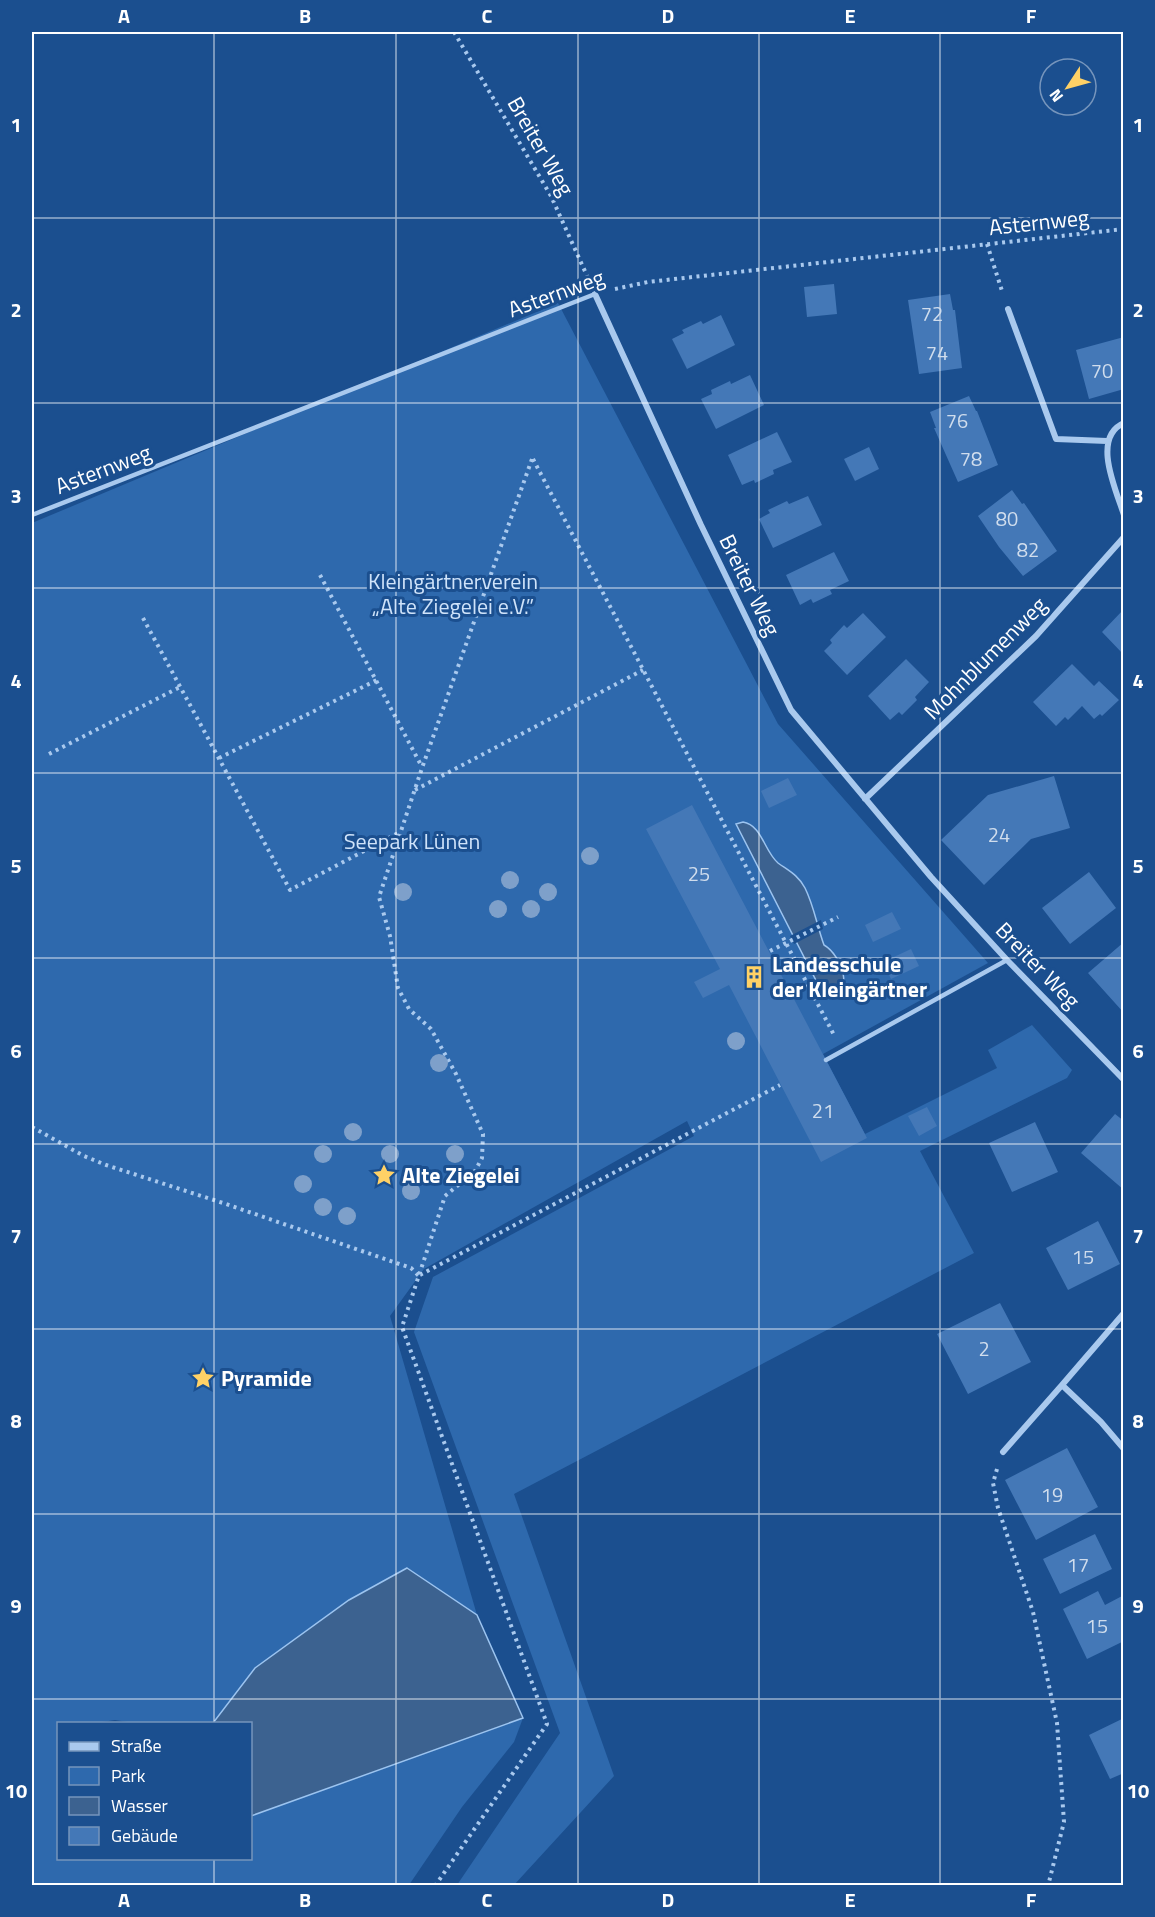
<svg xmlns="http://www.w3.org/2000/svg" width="1155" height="1917" viewBox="0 0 1155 1917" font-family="'Titillium Web',sans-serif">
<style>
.green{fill:#2e69ad}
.water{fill:#3c6290;stroke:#9cc4f0;stroke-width:1.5}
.pier{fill:#1b4f8f}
.building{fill:#4478b7}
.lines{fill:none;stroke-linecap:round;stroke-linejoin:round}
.path{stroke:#a9c9ee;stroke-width:4;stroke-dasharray:3 4.5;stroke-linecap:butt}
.lane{stroke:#a9c9ee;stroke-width:4.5}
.street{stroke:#a9c9ee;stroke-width:6}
.tree{fill:#7ea0ca}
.grid{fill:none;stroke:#fff;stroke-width:1.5;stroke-opacity:0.55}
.labels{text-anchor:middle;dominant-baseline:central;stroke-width:6;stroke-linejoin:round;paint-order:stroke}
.number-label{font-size:20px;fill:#d0dded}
.street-label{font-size:22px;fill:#fff;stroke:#1b4f8f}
.park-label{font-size:22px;fill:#cfe3fa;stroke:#1b4f8f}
.poi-label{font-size:22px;font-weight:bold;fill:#fff;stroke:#1b4f8f;text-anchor:start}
.neatline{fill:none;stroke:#fff;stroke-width:2}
.grid-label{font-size:20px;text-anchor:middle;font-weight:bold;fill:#fff}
</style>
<rect width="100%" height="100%" fill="#1b4f8f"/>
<!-- green -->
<path class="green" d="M 558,303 L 778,724 L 988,963 L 823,1054 L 865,1134 L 997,1068 L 988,1050 L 1032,1025 L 1072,1070 L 1067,1078 L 920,1151 L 974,1253 L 514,1494 L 614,1776 L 514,1885 L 457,1885 L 560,1733 L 414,1332 L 433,1277 L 694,1136 L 687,1121 L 424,1269 L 390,1316 L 477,1615 L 407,1568 L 349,1600 L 255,1668 L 213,1723 L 140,1724 L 115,1720 L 89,1724 L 58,1724 L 58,1858 L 250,1858 L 251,1816 L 523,1718 L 514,1742 L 462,1807 L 409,1885 L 32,1886 L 32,523 Z"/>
<!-- water -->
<path class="water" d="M 743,822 C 762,825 764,851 778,863 C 789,871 798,875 805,888 C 814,906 817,926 824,945 C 842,955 858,1000 823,994 L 736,824 Z
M 407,1568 L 477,1615 L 523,1718 L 251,1816 L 250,1724 L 213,1723 L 255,1668 L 349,1600 Z"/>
<!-- pier -->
<path class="pier" d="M 821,920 L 823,929 L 794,944 L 790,936 Z"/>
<!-- building -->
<path class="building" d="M 834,284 L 837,314 L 807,317 L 804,287 Z
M 950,294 L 953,310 L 955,310 L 962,368 L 919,374 L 908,300 Z
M 721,315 L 735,345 L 687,369 L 672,339 L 684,333 L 682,330 L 701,321 L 703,324 Z
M 1124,337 L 1124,389 L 1089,399 L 1076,350 Z
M 750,375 L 764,405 L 716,429 L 701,399 L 712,394 L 711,390 L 730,381 L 731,384 Z
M 969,396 L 976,411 L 977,411 L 998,465 L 958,482 L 934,428 L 936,428 L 930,412 Z
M 777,432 L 792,462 L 773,470 L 774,474 L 755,483 L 754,480 L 742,485 L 728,455 Z
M 869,447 L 879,469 L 855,481 L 844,459 Z
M 1012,490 L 1022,504 L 1024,503 L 1057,551 L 1023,576 L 999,547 L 978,516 Z
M 808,496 L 822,525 L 773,548 L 759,519 L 770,513 L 768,510 L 787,501 L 789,504 Z
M 834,552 L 849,581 L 830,590 L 832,594 L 813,603 L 811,599 L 800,605 L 786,575 Z
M 1124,609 L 1124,655 L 1102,632 Z
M 863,613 L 886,637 L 847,675 L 824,651 L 832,643 L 830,640 L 844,625 L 847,628 Z
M 906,659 L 929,682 L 915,697 L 917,700 L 902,715 L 899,712 L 890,720 L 868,696 Z
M 1072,664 L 1094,686 L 1099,681 L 1119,700 L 1102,716 L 1100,714 L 1094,719 L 1082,706 L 1068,720 L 1065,717 L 1056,726 L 1033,702 Z
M 1054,776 L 1070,828 L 1031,839 L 984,885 L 941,840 L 988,795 Z
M 788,778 L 797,795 L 769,808 L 761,791 Z
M 692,805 L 867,1138 L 821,1162 L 729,985 L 703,998 L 694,982 L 720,969 L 646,829 Z
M 1089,872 L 1116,908 L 1070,944 L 1042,908 Z
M 892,912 L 901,929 L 873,942 L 865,925 Z
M 1124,942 L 1124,1013 L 1088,973 Z
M 911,949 L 919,966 L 891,979 L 883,962 Z
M 927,1107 L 937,1126 L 919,1136 L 908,1116 Z
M 1115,1114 L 1124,1121 L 1124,1190 L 1081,1153 Z
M 1035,1122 L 1058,1172 L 1012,1192 L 989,1143 Z
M 1098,1221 L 1120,1264 L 1068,1290 L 1046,1248 Z
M 1000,1303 L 1031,1362 L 968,1394 L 937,1334 Z
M 1067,1448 L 1098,1507 L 1036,1540 L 1005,1480 Z
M 1095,1534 L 1112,1569 L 1060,1594 L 1043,1559 Z
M 1098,1591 L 1105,1605 L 1124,1595 L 1124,1641 L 1087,1659 L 1063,1609 Z
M 1124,1718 L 1124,1773 L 1110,1779 L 1089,1735 Z"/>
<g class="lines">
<!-- path -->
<path class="path" d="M 454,32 L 551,196 L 588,278
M 987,244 L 1002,291
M 615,289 L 648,282 L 1124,229
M 533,459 L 834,1035
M 320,575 L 422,767
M 143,618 L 290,890 L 400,832
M 49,754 L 180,687
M 219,758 L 377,680
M 415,790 L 643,670
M 770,951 L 838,917
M 32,1127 L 84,1156 L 106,1165 L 226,1204 L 411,1268 L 419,1276
M 420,1275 L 780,1085
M 997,1469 L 993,1483 L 998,1508 L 1033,1612 L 1057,1723 L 1064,1822 L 1048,1886
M 435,1886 L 547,1724 L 402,1327 L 445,1196 L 475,1171 L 482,1158 L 483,1134 L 456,1074 L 431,1029 L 409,1009 L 398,988 L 390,936 L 379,897 L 422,768 L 532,459"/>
<!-- lane -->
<path class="lane" d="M 32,515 L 595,294
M 826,1060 L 1007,960"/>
<!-- street -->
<path class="street" d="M 595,294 L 701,525 L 791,710 L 931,877 L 1007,960 L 1124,1080
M 1008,309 L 1056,439 L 1107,441
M 1124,423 C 1091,437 1116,490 1124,515
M 865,799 L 1036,636 L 1124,537
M 1124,1313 L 1062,1385 L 1101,1422 L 1124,1449
M 1003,1452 L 1062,1385"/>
</g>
<!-- trees -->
<g class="tree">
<circle cx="590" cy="856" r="9"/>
<circle cx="510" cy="880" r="9"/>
<circle cx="403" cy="892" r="9"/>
<circle cx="548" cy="892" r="9"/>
<circle cx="498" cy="909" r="9"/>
<circle cx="531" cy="909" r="9"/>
<circle cx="736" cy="1041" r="9"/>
<circle cx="439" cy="1063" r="9"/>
<circle cx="353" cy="1132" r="9"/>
<circle cx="323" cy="1154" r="9"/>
<circle cx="390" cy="1154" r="9"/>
<circle cx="455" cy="1154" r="9"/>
<circle cx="303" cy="1184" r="9"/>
<circle cx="411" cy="1191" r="9"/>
<circle cx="323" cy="1207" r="9"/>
<circle cx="347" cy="1216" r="9"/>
</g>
<!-- grid -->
<path class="grid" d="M 214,32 L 214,1724M 396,32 L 396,1886M 578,32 L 578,1886M 759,32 L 759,1886M 940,32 L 940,1886M 32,218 L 1124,218M 32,403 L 1124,403M 32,588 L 1124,588M 32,773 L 1124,773M 32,958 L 1124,958M 32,1144 L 1124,1144M 32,1329 L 1124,1329M 32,1514 L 1124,1514M 32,1699 L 1124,1699M 214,1858 L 214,1886"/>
<!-- icons -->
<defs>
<g id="building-bare" transform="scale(1.8)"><path d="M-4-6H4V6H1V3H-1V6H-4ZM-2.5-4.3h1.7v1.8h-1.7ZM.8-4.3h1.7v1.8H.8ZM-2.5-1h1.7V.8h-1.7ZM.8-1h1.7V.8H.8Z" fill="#ffd166" stroke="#1b4f8f" stroke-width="2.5" paint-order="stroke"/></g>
<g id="sight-bare" transform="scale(1.8)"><path d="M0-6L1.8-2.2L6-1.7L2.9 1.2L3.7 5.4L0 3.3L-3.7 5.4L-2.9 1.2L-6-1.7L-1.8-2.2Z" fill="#ffd166" stroke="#1b4f8f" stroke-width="2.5" paint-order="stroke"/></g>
</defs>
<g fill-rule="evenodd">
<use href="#building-bare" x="754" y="977"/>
<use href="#sight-bare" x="384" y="1175"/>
<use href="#sight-bare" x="203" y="1378"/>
</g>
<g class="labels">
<!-- number labels -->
<g class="number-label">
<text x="932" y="313">72</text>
<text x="937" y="352">74</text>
<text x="1102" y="370">70</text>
<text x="957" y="420">76</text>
<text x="971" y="458">78</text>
<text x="1007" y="518">80</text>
<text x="1028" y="549">82</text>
<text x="999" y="834">24</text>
<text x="699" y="873">25</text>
<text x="823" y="1110">21</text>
<text x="1083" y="1256">15</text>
<text x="984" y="1348">2</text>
<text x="1052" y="1494">19</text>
<text x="1078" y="1564">17</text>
<text x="1097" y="1625">15</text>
</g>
<!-- street labels -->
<g class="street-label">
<text transform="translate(541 146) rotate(60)">Breiter Weg</text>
<text transform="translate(1039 222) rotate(-6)">Asternweg</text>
<text transform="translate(556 293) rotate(-20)">Asternweg</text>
<text transform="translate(103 469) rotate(-21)">Asternweg</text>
<text transform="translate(750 585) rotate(64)">Breiter Weg</text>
<text transform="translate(985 658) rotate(-45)">Mohnblumenweg</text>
<text transform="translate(1038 965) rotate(46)">Breiter Weg</text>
</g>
<!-- park labels -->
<g class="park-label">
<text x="453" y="581">Kleingärtnerverein<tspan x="453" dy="25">„Alte Ziegelei e.V.”</tspan></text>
<text x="412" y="841">Seepark Lünen</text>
</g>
<!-- poi labels -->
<g class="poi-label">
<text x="772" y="964">Landesschule<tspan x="772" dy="25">der Kleingärtner</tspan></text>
<text x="402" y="1175">Alte Ziegelei</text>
<text x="221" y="1378">Pyramide</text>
</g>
</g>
<!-- border -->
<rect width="1155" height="1917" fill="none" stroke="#1b4f8f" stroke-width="66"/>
<!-- legend -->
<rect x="57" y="1722" width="195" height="138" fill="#1b4f8f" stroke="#7695bc" stroke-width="1.5"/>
<rect x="69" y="1742" width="30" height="9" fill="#a9c9ee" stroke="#7695bc" stroke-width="1.5"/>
<text x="111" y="1752" font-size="18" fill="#ffffff">Straße</text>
<rect x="69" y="1767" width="30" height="18" fill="#2e69ad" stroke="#7695bc" stroke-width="1.5"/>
<text x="111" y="1782" font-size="18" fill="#ffffff">Park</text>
<rect x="69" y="1797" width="30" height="18" fill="#3c6290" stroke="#7695bc" stroke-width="1.5"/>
<text x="111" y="1812" font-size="18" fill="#ffffff">Wasser</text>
<rect x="69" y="1827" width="30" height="18" fill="#4478b7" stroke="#7695bc" stroke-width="1.5"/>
<text x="111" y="1842" font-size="18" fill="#ffffff">Gebäude</text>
<!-- north arrow -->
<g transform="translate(1068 87) rotate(234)"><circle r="28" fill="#1b4f8f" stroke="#7695bc" stroke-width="1.5"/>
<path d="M0-4.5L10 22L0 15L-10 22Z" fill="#ffd166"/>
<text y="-9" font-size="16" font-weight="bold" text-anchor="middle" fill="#ffffff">N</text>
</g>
<rect x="33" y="33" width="1089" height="1851" class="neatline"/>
<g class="grid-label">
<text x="124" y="23">A</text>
<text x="305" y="23">B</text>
<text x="487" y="23">C</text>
<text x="668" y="23">D</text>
<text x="850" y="23">E</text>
<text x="1031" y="23">F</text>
<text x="16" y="132">1</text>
<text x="1138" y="132">1</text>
<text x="16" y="317">2</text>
<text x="1138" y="317">2</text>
<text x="16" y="503">3</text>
<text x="1138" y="503">3</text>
<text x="16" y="688">4</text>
<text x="1138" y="688">4</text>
<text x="16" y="873">5</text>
<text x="1138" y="873">5</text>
<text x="16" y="1058">6</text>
<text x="1138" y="1058">6</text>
<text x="16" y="1243">7</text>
<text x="1138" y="1243">7</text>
<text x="16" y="1428">8</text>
<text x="1138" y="1428">8</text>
<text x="16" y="1613">9</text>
<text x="1138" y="1613">9</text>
<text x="16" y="1798">10</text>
<text x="1138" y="1798">10</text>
<text x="124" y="1907">A</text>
<text x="305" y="1907">B</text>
<text x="487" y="1907">C</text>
<text x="668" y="1907">D</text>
<text x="850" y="1907">E</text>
<text x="1031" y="1907">F</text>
</g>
</svg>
